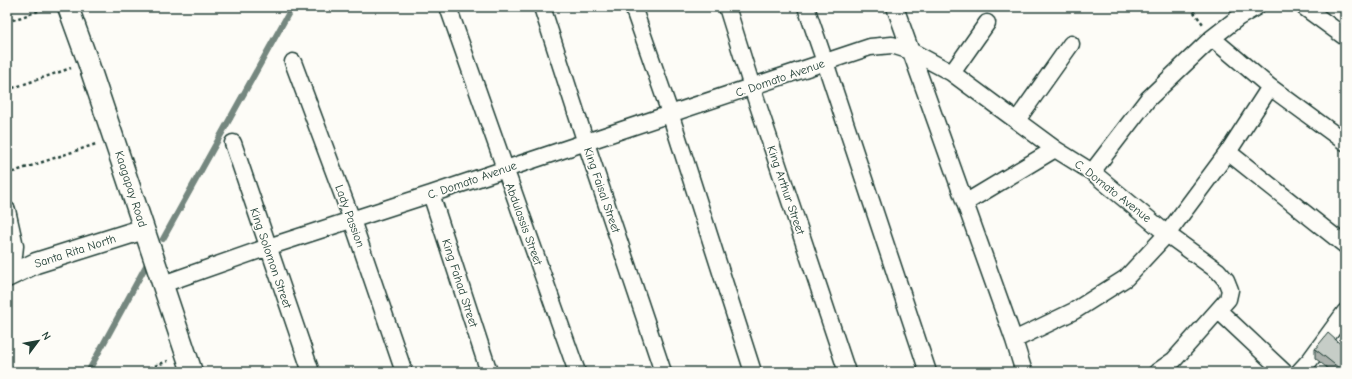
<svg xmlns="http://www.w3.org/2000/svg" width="1352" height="379" viewBox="0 0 1352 379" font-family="'Comic Neue',sans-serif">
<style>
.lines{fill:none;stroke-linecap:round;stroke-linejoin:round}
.stream{stroke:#75877f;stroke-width:6}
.minor-casing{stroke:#1f3d34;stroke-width:19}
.tertiary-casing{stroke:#1f3d34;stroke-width:23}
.path{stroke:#1f3d34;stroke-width:2.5;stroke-dasharray:3 3;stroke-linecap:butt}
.minor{stroke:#fdfcf7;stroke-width:16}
.tertiary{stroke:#fdfcf7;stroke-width:20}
.wall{fill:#aab0ab;stroke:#1f3d34}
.building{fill:#c6cdc7;stroke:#1f3d34}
.labels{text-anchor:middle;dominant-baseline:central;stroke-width:3.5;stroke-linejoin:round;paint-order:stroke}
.street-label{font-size:12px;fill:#1f3d34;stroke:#fdfcf7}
</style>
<rect width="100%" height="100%" fill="#fdfcf7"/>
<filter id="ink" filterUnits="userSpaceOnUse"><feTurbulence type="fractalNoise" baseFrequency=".025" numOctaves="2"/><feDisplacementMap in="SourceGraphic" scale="8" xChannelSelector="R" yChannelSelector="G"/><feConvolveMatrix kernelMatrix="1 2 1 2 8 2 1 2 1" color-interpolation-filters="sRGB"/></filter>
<g filter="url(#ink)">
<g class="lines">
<!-- stream -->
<path class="stream" d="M 163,239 L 292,7
M 88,372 L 148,262"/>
<!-- minor casing -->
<g class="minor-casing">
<path id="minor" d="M 448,7 L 577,372
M 542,7 L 586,143 L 663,372
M 633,7 L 670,113 L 753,372
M 727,7 L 752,87 L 847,372
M 806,7 L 825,62 L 928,372
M 895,7 L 1014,340 L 1024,372
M 1304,7 L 1345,37
M 1212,38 L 1270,87 L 1345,142
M 293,62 L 352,220 L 404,372
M 952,73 L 987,23
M 1017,120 L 1071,44
M 233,143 L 311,372
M 1228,152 L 1345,245
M 1092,172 L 1148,99 L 1212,38 L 1239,17 L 1256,7
M 431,194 L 489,372
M 965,203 L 1055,149
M 7,210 L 15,246 L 12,274
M 163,284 L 268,247 L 431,194 L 870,47 L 892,45 L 911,51 L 952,73 L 1055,149 L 1092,172 L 1167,234 L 1218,271 L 1226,280 L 1230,290 L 1228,299 L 1174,360 L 1157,372
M 1219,311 L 1284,372
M 1014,340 L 1074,311 L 1126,278 L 1167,234 L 1228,152 L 1270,87
M 1299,372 L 1310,360 L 1345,312"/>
</g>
<!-- tertiary casing -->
<g class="tertiary-casing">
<path id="tertiary" d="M 68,7 L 88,62 L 192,372
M 7,277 L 36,263 L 144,229"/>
</g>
<!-- path -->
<path class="path" d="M 1190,7 L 1203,24
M 7,22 L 50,7
M 7,90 L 71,68
M 7,174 L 96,144
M 138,372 L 168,361"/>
<!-- minor -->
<use href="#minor" class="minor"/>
<!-- tertiary -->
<use href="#tertiary" class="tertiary"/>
</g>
<!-- wall -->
<path class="wall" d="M 1315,349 L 1345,372 L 1332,372 L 1315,358 Z"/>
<!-- building -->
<path class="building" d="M 1328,333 L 1345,348 L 1345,372 L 1344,372 L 1315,349 Z"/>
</g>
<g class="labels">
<!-- street labels -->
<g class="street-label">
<text transform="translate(780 78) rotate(-19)">C. Domato Avenue</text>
<text transform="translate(472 180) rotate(-19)">C. Domato Avenue</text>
<text transform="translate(131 189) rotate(72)">Kaagapay Road</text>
<text transform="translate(602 190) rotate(71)">King Faisal Street</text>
<text transform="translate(786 190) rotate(71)">King Arthur Street</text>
<text transform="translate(1113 191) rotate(38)">C. Domato Avenue</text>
<text transform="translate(350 216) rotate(70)">Lady Passion</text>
<text transform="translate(524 224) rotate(70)">Abdulassis Street</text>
<text transform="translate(75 251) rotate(-18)">Santa Rita North</text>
<text transform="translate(271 258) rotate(71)">King Solomon Street</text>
<text transform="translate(460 283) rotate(72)">King Fahad Street</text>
</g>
</g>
<!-- margin -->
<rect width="1352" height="379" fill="none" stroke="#fdfcf7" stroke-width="24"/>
<rect x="12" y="12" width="1328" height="355" fill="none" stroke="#1f3d34" stroke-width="1.5" filter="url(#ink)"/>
<!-- north arrow -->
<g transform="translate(38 341) rotate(58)" stroke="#fdfcf7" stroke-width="3" paint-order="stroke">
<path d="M0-3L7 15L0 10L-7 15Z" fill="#1f3d34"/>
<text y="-6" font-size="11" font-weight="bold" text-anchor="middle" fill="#1f3d34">N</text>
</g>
</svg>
